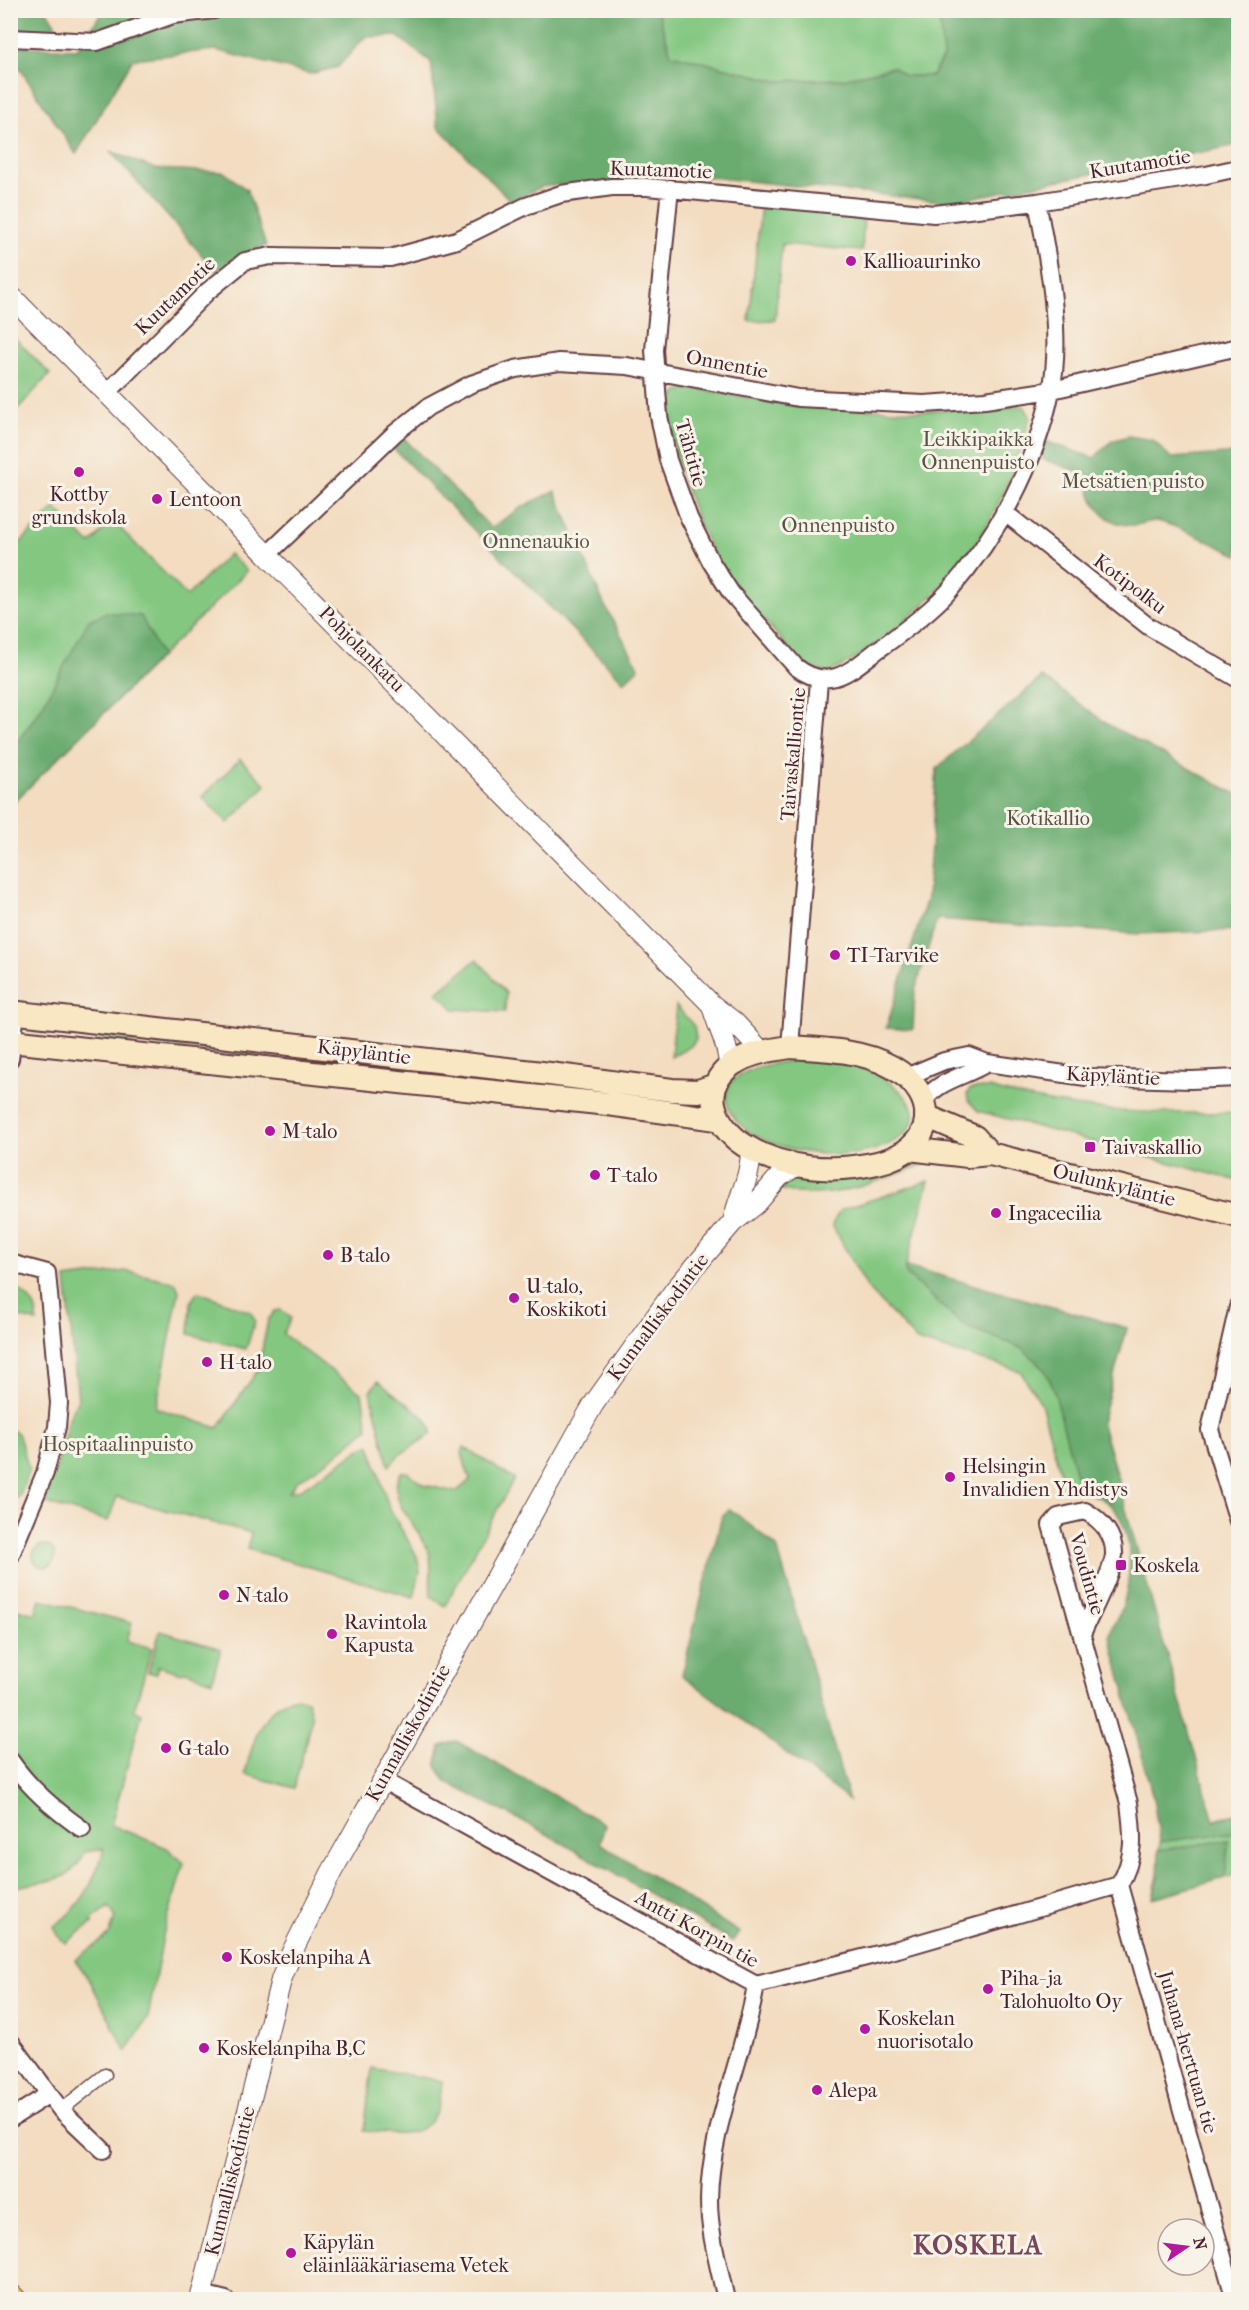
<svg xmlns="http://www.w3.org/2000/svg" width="1249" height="2310" viewBox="0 0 1249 2310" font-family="'IM FELL French Canon',serif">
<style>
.green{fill:#83c781;stroke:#667356;stroke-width:1.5}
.forest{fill:#6aac6f;stroke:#5a664d;stroke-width:1.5}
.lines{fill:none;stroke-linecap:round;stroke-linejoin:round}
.pedestrian-casing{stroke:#633b41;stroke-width:15}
.minor-casing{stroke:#633b41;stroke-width:20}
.tertiary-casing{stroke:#633b41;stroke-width:22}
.secondary-casing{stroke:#633b41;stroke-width:26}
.primary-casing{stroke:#633b41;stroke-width:28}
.pedestrian{stroke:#fff;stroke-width:12}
.minor{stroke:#fff;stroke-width:16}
.tertiary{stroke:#fff;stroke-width:20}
.secondary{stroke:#f9e7c3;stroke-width:22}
.primary{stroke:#f0c369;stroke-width:26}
.poi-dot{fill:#b5179e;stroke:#f7f3e8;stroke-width:2}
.labels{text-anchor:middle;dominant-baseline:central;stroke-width:6;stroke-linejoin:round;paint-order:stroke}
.street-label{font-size:20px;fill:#4a1f2b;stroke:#f7f3e8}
.poi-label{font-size:20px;fill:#4a1f2b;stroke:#f7f3e8;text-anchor:start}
.park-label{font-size:20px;fill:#5b5145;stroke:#f7f3e8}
.district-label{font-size:26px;font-weight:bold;letter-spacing:1.5px;fill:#78475c;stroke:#f7f3e8}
</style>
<rect width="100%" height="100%" fill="#f7f3e8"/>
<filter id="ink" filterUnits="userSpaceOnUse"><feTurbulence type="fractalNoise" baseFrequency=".0167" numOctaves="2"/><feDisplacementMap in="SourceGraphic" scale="12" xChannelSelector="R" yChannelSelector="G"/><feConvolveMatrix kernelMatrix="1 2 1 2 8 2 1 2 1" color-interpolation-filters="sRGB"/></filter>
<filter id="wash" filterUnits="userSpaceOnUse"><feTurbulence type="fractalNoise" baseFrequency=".008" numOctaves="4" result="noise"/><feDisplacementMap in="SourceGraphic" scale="24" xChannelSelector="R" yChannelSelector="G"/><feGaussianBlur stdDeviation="1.35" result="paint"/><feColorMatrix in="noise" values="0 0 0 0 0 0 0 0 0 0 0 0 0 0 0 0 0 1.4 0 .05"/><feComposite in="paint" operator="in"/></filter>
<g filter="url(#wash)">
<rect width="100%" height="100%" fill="#f3dcc0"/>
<!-- green -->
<path class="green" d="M 657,11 L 939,11 L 943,57 L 932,76 L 905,76 L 892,67 L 843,79 L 777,81 L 671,54 Z
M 761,205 L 864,214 L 862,251 L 782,244 L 775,320 L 749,321 Z
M 11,334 L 50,374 L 11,416 L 10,416 Z
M 688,387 L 797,406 L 923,411 L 1024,406 L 1030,416 C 1006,508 965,576 889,633 C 869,649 851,664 827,673 L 808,666 L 796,656 C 775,631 749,607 730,580 C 695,531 679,471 667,414 C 670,399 674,393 688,387 Z
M 55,508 L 90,544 L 113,521 L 187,596 L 229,554 L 247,571 L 11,805 L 11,552 Z
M 240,759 L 266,785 L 228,823 L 202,797 Z
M 477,959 L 506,993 L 505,1012 L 454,1009 L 437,992 Z
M 676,1006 L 694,1026 L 696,1039 L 691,1046 L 671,1057 Z
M 35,1024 L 271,1053 L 272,1055 L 268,1058 L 34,1032 Z
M 293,1054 L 672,1098 L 671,1105 L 291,1060 Z
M 796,1060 C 819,1059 843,1061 864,1069 C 891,1079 938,1112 898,1139 C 860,1164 795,1156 756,1136 C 745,1130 732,1119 728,1107 C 715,1070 772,1063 796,1060 Z
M 989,1088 C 1071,1112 1154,1115 1238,1112 L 1238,1181 L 978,1111 L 968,1100 L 967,1094 L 970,1089 Z
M 907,1159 L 939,1159 C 887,1176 832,1207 777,1188 L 790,1176 Z
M 929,1181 L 906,1266 L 1127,1328 L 1101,1422 L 1123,1496 L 1118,1511 C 1101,1495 1087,1491 1065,1490 L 1041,1403 L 1020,1371 L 917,1341 L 867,1287 L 832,1225 L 840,1210 Z
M 126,1271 L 175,1282 L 179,1291 L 156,1408 L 218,1428 L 258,1370 L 268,1320 L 275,1311 L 281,1310 L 291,1318 L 283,1334 L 362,1394 L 368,1428 L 332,1458 L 296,1482 L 289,1492 L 301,1489 L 362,1448 L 370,1445 L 389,1508 L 417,1556 L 420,1572 L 414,1597 L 247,1549 L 251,1533 L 121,1498 L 117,1497 L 108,1521 L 44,1503 L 64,1445 L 67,1423 L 78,1399 L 66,1279 Z
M 10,1283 C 24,1293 39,1304 37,1322 L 11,1315 Z
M 199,1292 L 251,1312 L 255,1321 L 246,1349 L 189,1334 L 191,1303 L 196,1293 Z
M 378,1381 L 424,1417 L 432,1429 L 431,1434 L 399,1455 L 389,1466 L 370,1391 Z
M 11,1430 L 18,1433 L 29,1469 L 20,1496 L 11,1501 Z
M 464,1447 L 514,1479 L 445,1606 L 431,1596 C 429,1582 433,1566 429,1553 C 421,1527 383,1501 401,1472 L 407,1472 L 424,1485 L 456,1492 L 470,1480 L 462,1454 Z
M33 1556a11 11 0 1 1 22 0a11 11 0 1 1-22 0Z
M 40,1599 L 132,1623 L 127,1641 L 152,1648 L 134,1710 L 142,1713 L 111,1825 L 167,1848 L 184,1863 L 164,1931 L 148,2018 L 126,2052 L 89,1979 L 75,1960 L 110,1934 L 115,1916 L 109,1907 L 91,1920 L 93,1923 L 65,1943 L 59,1937 L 54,1926 C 83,1906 94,1882 104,1849 L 85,1852 C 68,1889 43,1877 11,1889 L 10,1607 L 35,1614 Z
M 160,1631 L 221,1649 L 212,1681 L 186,1671 L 182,1673 L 158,1666 L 156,1674 L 148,1672 Z
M 298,1697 L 307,1700 L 312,1717 L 294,1788 L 245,1774 C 252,1743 262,1703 298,1697 Z
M 1238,1813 L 1238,1874 L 1153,1898 L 1160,1864 L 1160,1837 Z
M 372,2068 L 442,2081 C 438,2140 411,2135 364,2131 Z"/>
<!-- forest -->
<path class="forest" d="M 657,10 L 671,54 L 777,81 L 843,79 L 893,67 L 905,76 L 932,76 L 943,57 L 939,11 L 1238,11 L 1238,145 L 950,202 L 700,176 L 544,186 L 511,201 L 438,127 L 431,62 L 397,36 L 365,37 L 338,67 L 310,74 L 215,50 L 133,59 L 76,154 L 11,55 L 10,46 L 77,49 L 103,11 Z
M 10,11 L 47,11 L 61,34 L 11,28 Z
M 110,151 L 155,169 L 224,172 L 247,190 L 266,246 L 238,256 L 216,271 Z
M 400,434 L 491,528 L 522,507 L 555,491 L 604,604 L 639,668 L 624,682 L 389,444 Z
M 1128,436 L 1153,440 L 1171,458 L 1238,453 L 1238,555 C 1216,546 1180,526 1157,521 C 1151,520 1142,525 1135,525 C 1105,527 1088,502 1088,475 L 1039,458 L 1045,441 L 1094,458 L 1112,441 Z
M 107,612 L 141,616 L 161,656 L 11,805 L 11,751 L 41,708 L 89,620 Z
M 1042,677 L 1109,725 L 1238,795 L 1238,930 L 1138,934 L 937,919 L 915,991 L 913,1030 L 886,1028 L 927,898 L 937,768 Z
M 906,1266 L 1127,1328 L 1101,1422 L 1214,1821 L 1238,1813 L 1238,1834 L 1227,1833 L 1160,1842 L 1153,1798 L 1110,1637 C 1110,1624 1119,1619 1122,1608 C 1136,1565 1135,1499 1080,1491 L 1053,1386 L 1044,1369 L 1022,1348 L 964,1326 L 906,1274 Z
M 730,1509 L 777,1547 L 849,1800 L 682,1675 L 722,1516 Z
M 456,1741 L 605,1824 L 600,1843 L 740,1933 L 732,1941 L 545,1833 L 446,1782 L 436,1766 L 441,1746 Z
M 1229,1840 L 1225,1878 L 1153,1898 L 1158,1879 L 1159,1850 Z"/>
</g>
<g filter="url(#ink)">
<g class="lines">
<!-- pedestrian casing -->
<g class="pedestrian-casing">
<path id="pedestrian" d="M 61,2110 L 105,2075"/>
</g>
<!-- minor casing -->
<g class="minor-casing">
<path id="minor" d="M 10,38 L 97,42 L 173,15 L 214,10
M 670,188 L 654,350 L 659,416 L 668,460 L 689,518 L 711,562 L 731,593 L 796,667 C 830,693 851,670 879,649 C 903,632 929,613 949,591 C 998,535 1036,464 1051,391 C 1063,336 1048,257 1037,202
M 108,392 L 208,291 L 245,261 L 271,256 L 390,258 L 457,240 L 526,206 L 561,194 L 612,187 L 647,187 L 934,214 L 1037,202 L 1206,175 L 1238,168
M 1004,512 L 1148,626 L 1238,679
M 268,554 L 395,433 L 428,407 L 471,384 L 515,369 L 559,362 L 627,366 L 798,398 L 924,404 L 985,400 L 1052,390 L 1238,347
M 790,1047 L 819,680
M 10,1059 L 16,1013
M 906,1077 L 944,1061 L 969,1056 L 987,1063 L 1086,1077 L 1191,1080 L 1238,1078
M 923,1102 C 939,1079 965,1077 987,1063
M 10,1263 L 47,1273 L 59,1403 L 57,1427 L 45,1473 L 10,1557
M 1238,1307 L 1210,1430 L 1238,1521
M 1082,1634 C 1090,1615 1112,1574 1114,1555 C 1115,1535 1101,1520 1085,1511 L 1058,1517 L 1051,1525 L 1129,1803 C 1133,1834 1136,1857 1119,1885
M 10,1760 C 30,1789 54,1809 82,1829
M 382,1780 L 756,1985 L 898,1949 L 1119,1885
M 1119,1885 L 1235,2300
M 10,2041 L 49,2094
M 10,2119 L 49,2094 L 61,2110 L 103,2150
M 202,2294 L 226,2300
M 726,2300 C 719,2267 709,2233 709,2200 C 710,2127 744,2057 756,1985"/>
</g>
<!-- tertiary casing -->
<g class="tertiary-casing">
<path id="tertiary" d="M 10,295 L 712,1005 L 735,1023 L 762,1052
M 712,1005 C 717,1026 729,1045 729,1067
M 733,1222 C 739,1194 751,1178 751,1149
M 200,2300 L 281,1980 L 292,1952 L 331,1873 L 593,1405 L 674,1291 L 733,1222 L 756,1204 L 779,1177 L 797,1165"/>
</g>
<!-- secondary casing -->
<g class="secondary-casing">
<path id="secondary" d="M 10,1012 L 542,1073 L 672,1090 L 698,1091 L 716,1085
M 10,1041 L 608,1104 L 717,1119
M 790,1047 C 823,1049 862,1050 892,1067 C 944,1097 935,1150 877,1163 C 834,1173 783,1170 744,1145 C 715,1126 698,1088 733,1064 C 750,1053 770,1050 790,1047 Z
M 926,1116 L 975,1137 L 990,1154
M 909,1149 L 968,1156 L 990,1154 L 1238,1216"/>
</g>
<!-- primary casing -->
<g class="primary-casing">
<path id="primary" d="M 10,2297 L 13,2300"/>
</g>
<!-- pedestrian -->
<use href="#pedestrian" class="pedestrian"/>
<!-- minor -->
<use href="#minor" class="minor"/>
<!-- tertiary -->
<use href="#tertiary" class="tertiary"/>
<!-- secondary -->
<use href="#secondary" class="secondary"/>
<!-- primary -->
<use href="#primary" class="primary"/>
</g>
</g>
<!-- markers -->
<g class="poi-dot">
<circle cx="851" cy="261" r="6"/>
<circle cx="79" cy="472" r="6"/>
<circle cx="157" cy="499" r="6"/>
<circle cx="835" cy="955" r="6"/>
<circle cx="270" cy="1131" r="6"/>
<rect x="1084" y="1141" width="12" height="12" rx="3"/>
<circle cx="595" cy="1175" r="6"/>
<circle cx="996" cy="1213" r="6"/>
<circle cx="328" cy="1255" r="6"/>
<circle cx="514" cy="1298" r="6"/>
<circle cx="207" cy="1362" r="6"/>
<circle cx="950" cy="1477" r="6"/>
<rect x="1115" y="1559" width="12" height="12" rx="3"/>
<circle cx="224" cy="1595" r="6"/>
<circle cx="332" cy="1634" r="6"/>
<circle cx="166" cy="1748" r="6"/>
<circle cx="227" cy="1957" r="6"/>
<circle cx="988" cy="1989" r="6"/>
<circle cx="865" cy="2029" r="6"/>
<circle cx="204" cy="2048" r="6"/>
<circle cx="817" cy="2090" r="6"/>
<circle cx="291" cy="2253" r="6"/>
</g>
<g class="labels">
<!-- street labels -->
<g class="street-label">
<text transform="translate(1140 164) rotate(-9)">Kuutamotie</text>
<text transform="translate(661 170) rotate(2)">Kuutamotie</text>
<text transform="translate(175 296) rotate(-44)">Kuutamotie</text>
<text transform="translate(727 364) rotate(11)">Onnentie</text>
<text transform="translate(691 453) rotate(74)">Tähtitie</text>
<text transform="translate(1130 584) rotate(37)">Kotipolku</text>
<text transform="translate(362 649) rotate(45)">Pohjolankatu</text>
<text transform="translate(793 754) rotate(-85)">Taivaskalliontie</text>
<text transform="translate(364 1052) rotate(7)">Käpyläntie</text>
<text transform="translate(1113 1076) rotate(3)">Käpyläntie</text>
<text transform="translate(1114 1185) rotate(14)">Oulunkyläntie</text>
<text transform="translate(658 1317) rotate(-53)">Kunnalliskodintie</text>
<text transform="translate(1087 1574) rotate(74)">Voudintie</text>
<text transform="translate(408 1733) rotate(-61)">Kunnalliskodintie</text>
<text transform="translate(697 1929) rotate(29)">Antti Korpin tie</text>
<text transform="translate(1188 2052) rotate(74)">Juhana-herttuan tie</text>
<text transform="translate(230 2181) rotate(-76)">Kunnalliskodintie</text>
</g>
<!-- poi labels -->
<g class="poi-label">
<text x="863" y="261">Kallioaurinko</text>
<text x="79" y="494" text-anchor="middle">Kottby<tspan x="79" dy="23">grundskola</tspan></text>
<text x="169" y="499">Lentoon</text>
<text x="847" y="955">TI-Tarvike</text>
<text x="282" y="1131">M-talo</text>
<text x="1102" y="1147">Taivaskallio</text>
<text x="607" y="1175">T-talo</text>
<text x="1008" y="1213">Ingacecilia</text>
<text x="340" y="1255">B-talo</text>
<text x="526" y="1286">U-talo,<tspan x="526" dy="23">Koskikoti</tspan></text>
<text x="219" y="1362">H-talo</text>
<text x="962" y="1466">Helsingin<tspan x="962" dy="23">Invalidien Yhdistys</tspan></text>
<text x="1133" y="1565">Koskela</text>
<text x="236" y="1595">N-talo</text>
<text x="344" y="1622">Ravintola<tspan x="344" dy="23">Kapusta</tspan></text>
<text x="178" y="1748">G-talo</text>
<text x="239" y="1957">Koskelanpiha A</text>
<text x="1000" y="1978">Piha- ja<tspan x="1000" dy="23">Talohuolto Oy</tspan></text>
<text x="877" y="2018">Koskelan<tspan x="877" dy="23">nuorisotalo</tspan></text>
<text x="216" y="2048">Koskelanpiha B,C</text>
<text x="829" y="2090">Alepa</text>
<text x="303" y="2242">Käpylän<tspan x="303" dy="23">eläinlääkäriasema Vetek</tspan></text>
</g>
<!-- park labels -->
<g class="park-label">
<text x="978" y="439">Leikkipaikka<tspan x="978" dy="23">Onnenpuisto</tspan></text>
<text x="1133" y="481">Metsätien puisto</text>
<text x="838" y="525">Onnenpuisto</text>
<text x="536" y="541">Onnenaukio</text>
<text x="1048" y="818">Kotikallio</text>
<text x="118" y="1444">Hospitaalinpuisto</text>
</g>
<!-- district labels -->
<g class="district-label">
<text x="978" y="2245">KOSKELA</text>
</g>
</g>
<!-- margin -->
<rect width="1249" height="2310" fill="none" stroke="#f7f3e8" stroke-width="36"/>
<!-- north arrow -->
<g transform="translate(1186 2247) rotate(76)"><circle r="28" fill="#f7f3e8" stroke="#b29e9c" stroke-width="1.5"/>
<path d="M0-4.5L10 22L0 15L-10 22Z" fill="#b5179e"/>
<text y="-9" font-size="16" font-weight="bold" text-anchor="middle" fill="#4a1f2b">N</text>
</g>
</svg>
